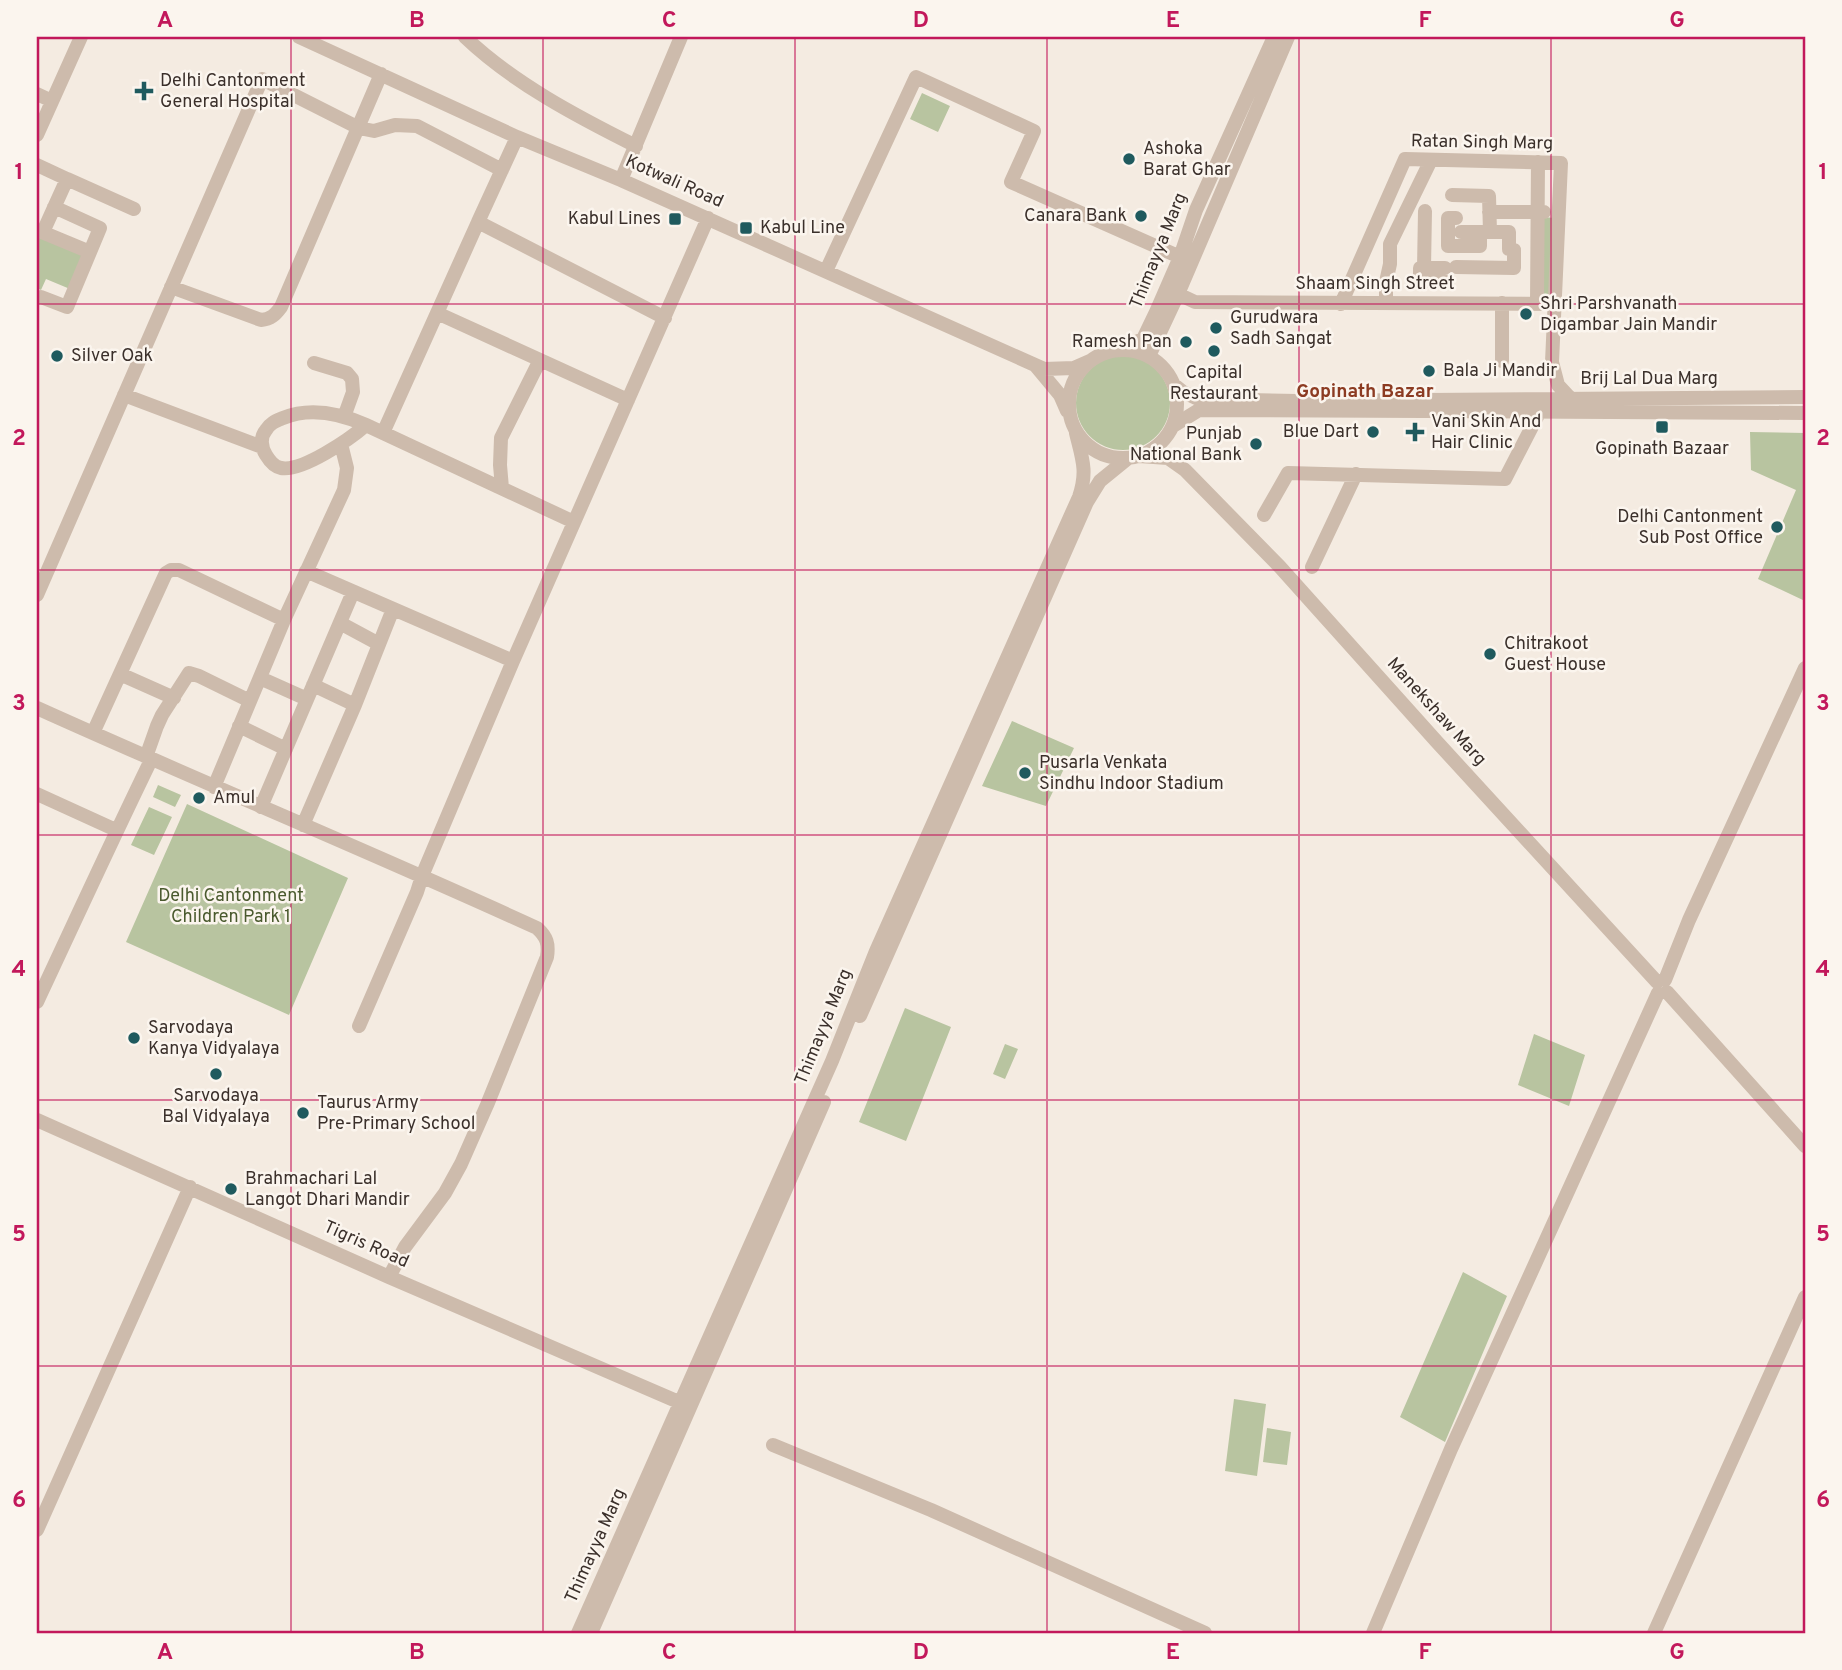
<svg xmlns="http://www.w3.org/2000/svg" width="1842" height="1670" viewBox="0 0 1842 1670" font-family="Overpass,sans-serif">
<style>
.green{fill:#b8c4a0}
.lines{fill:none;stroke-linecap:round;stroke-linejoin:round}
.minor{stroke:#cdbbac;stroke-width:14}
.grid{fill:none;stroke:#c2185b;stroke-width:2;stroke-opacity:0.55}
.poi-dot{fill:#1f5a5e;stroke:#fbf5ee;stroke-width:2.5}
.labels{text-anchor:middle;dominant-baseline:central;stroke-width:5;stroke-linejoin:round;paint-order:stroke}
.poi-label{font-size:18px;fill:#3b302b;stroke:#fbf5ee;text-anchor:start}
.street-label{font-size:18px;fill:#3b302b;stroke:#fbf5ee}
.park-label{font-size:18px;fill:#4a5a2e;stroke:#fbf5ee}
.neighbourhood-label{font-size:19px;font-weight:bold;fill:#8c3b22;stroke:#fbf5ee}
.neatline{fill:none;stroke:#c2185b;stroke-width:2.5}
.grid-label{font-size:23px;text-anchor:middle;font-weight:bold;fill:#c2185b}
</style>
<rect width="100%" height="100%" fill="#f4ebe1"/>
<!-- green -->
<path class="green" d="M 922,93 L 950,106 L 938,132 L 910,119 Z
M 1544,217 L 1554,218 L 1552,294 L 1542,294 Z
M 37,233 L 85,253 L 70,289 L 46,279 L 41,290 L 37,288 Z
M1076 403a47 47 0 1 1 94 0a47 47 0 1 1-94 0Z
M 1750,432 L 1805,433 L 1805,601 L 1758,579 L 1796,490 L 1751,470 Z
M 1012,721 L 1074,748 L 1046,806 L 982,786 Z
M 158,785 L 181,795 L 175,807 L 153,797 Z
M 187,804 L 348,878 L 289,1015 L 126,942 Z
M 149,807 L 172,817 L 154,855 L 131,845 Z
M 905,1008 L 951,1027 L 906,1141 L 859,1122 Z
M 1534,1034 L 1585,1055 L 1569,1106 L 1518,1085 Z
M 1005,1044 L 1018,1049 L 1005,1079 L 993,1074 Z
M 1463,1272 L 1507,1296 L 1445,1442 L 1400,1417 Z
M 1234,1399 L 1266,1404 L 1257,1476 L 1225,1471 Z
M 1267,1428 L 1291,1432 L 1287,1465 L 1263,1462 Z"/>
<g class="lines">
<!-- minor -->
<path class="minor" d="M 299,37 L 517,137 L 621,180 L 1044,369 L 1074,368 L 1090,361
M 465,37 C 513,83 578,117 636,146
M 37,94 L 52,101
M 37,135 L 81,37
M 37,165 L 67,179 L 43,232
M 67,179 L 134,209
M 621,180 L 681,37
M 1452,195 L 1489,196 L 1490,232 L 1461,232
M 54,207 L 100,228 L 90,252
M 1489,212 L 1544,212
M 1456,218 L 1448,218 L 1448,246 L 1480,246 L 1480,232
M 478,222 L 517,137
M 37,230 L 90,252 L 67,307 L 41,297
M 1456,267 L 1514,268 L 1514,250 L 1509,249 L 1509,232 L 1490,232
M 1424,268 L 1425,211
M 826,271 L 916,77 L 1034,131 L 1011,182 L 1180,257
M 1445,281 L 1420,281 L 1420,268 L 1445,268
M 171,287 L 261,320 C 271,319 275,315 281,307 L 381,74
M 1178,294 L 1195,302 L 1555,304
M 1386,303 L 1386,282 L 1390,264 L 1390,244 L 1431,160
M 1502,303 L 1502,361
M 1341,304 L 1405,159 L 1561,163 L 1552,362 L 1558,385 L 1571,399
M 1537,304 L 1538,162
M 437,313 L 628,400
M1069 404a54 54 0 1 1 108 0a54 54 0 1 1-108 0Z
M 1117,350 L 1143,339 L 1156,312 L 1180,257 L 1196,210 L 1274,37
M 1149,356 L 1178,294 L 1288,37
M 314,363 L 347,373 L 352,379 L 353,392 L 344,417
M 1035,365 L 1060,395 L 1067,411
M 1173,384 L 1183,392 L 1198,399 L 1297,401 L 1805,397
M 124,395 L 262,447
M 366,425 C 350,439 302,472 281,468 C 274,467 269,460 266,455 C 261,447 260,437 266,430 C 270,423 276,421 283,418 C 310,407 341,414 366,425 L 574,522
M 1173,426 L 1199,410 L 1805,413
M 383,433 L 478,222 L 665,318
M 1139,456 L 1168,458 L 1185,470 L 1280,567 L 1437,742 L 1657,982
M 502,488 L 500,465 L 501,438 L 540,360
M 1264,515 L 1288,473 L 1505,479 L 1540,411
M 1312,567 L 1356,474
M 306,571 L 513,661
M 37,595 L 262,79 L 359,128 L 374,131 L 395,125 L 417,126 L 502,170
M 340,623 L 379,644
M 120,674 L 174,698
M 260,678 L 307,699
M 313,685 L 355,705
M 37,708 C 203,783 371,852 537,928 C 547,937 549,944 547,957 L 487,1105 L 461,1164 L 445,1193 L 405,1247 L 389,1277
M 239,726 L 286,749
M 93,733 L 166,573 L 171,570 L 179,570 L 284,620
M 146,757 L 157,726 L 162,715 L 189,673 L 199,676 L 250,701
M 214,787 L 284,620 L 344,490 L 347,468 L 341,444
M 37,794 L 116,830
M 261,807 L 353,592
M 303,825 L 355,705 L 393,609
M 1665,980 L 1689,920 L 1805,668
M 1667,992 L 1805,1146
M 37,1002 C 75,921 112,840 151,760
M 860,1016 L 1087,502 L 1100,481 L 1127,459
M 359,1026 L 417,892 L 422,876 L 513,661 L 708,218
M 37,1120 L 389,1277 L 681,1403
M 773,1445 L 931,1510 L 1205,1633
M 37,1530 L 190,1187
M 578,1633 L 832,1061 L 876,951 L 1079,497 C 1088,471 1082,458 1076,433
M 591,1633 L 824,1102
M 1373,1633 L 1451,1449 L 1658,993
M 1654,1633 L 1805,1297"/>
</g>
<!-- grid -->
<path class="grid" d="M 291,37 L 291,1633M 543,37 L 543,1633M 795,37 L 795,1633M 1047,37 L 1047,1633M 1299,37 L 1299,1633M 1551,37 L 1551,1633M 37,304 L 1805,304M 37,570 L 1805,570M 37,835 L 1805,835M 37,1100 L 1805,1100M 37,1366 L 1805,1366"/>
<!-- markers -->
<g class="poi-dot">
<path d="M140.5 80.5h7v7h7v7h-7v7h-7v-7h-7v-7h7z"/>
<circle cx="1129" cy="159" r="7"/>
<circle cx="1141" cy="216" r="7"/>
<rect x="668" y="212" width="14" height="14" rx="3.5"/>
<rect x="739" y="221" width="14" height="14" rx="3.5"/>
<circle cx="1526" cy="314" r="7"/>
<circle cx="1216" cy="328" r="7"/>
<circle cx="1186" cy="342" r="7"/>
<circle cx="1214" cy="351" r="7"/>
<circle cx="57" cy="356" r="7"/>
<circle cx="1429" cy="371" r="7"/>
<rect x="1655" y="420" width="14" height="14" rx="3.5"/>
<circle cx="1373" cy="432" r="7"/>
<path d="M1411.5 421.5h7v7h7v7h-7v7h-7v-7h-7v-7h7z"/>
<circle cx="1256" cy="444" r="7"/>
<circle cx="1777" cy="527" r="7"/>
<circle cx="1490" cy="654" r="7"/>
<circle cx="1025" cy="773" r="7"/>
<circle cx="199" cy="798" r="7"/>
<circle cx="134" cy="1038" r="7"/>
<circle cx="216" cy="1074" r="7"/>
<circle cx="303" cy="1113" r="7"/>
<circle cx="231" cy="1189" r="7"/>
</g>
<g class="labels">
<!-- poi labels -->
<g class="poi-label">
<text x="160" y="81">Delhi Cantonment<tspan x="160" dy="21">General Hospital</tspan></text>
<text x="1143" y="149">Ashoka<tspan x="1143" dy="21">Barat Ghar</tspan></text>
<text x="1127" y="216" text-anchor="end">Canara Bank</text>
<text x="661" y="219" text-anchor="end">Kabul Lines</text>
<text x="760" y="228">Kabul Line</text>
<text x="1540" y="304">Shri Parshvanath<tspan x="1540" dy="21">Digambar Jain Mandir</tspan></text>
<text x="1230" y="318">Gurudwara<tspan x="1230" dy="21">Sadh Sangat</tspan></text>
<text x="1172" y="342" text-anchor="end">Ramesh Pan</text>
<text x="71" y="356">Silver Oak</text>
<text x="1443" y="371">Bala Ji Mandir</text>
<text x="1214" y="373" text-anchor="middle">Capital<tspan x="1214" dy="21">Restaurant</tspan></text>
<text x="1431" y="422">Vani Skin And<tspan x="1431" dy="21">Hair Clinic</tspan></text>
<text x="1359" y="432" text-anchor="end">Blue Dart</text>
<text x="1242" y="434" text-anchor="end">Punjab<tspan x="1242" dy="21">National Bank</tspan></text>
<text x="1662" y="449" text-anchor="middle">Gopinath Bazaar</text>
<text x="1763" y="517" text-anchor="end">Delhi Cantonment<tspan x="1763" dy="21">Sub Post Office</tspan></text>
<text x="1504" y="644">Chitrakoot<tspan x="1504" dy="21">Guest House</tspan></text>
<text x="1039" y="763">Pusarla Venkata<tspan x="1039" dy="21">Sindhu Indoor Stadium</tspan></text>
<text x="213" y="798">Amul</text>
<text x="148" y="1028">Sarvodaya<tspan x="148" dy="21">Kanya Vidyalaya</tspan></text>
<text x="216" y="1096" text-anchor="middle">Sarvodaya<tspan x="216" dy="21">Bal Vidyalaya</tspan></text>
<text x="317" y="1103">Taurus Army<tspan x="317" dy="21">Pre-Primary School</tspan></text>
<text x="245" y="1179">Brahmachari Lal<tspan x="245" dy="21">Langot Dhari Mandir</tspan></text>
</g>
<!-- street labels -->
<g class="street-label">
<text transform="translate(1482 143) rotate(1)">Ratan Singh Marg</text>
<text transform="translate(674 182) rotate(24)">Kotwali Road</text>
<text transform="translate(1159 251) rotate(-68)">Thimayya Marg</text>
<text x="1375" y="284">Shaam Singh Street</text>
<text x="1649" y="379">Brij Lal Dua Marg</text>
<text transform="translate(1436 712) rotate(48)">Manekshaw Marg</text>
<text transform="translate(824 1027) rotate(-68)">Thimayya Marg</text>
<text transform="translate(366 1245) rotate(24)">Tigris Road</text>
<text transform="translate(596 1546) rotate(-66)">Thimayya Marg</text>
</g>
<!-- park labels -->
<g class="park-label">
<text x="231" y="896">Delhi Cantonment<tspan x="231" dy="21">Children Park 1</tspan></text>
</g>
<!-- neighbourhood labels -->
<g class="neighbourhood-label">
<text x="1365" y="392">Gopinath Bazar</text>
</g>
</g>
<!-- border -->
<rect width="1842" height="1670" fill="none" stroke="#fbf5ee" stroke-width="77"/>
<rect x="38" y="38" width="1766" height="1594" class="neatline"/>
<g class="grid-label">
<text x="165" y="27">A</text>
<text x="417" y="27">B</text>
<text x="669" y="27">C</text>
<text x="921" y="27">D</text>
<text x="1173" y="27">E</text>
<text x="1425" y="27">F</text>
<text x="1677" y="27">G</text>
<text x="19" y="179">1</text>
<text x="1823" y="179">1</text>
<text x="19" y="445">2</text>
<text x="1823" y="445">2</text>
<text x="19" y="710">3</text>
<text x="1823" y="710">3</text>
<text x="19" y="976">4</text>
<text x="1823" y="976">4</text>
<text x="19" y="1241">5</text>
<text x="1823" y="1241">5</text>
<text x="19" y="1507">6</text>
<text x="1823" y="1507">6</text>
<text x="165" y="1659">A</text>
<text x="417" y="1659">B</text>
<text x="669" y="1659">C</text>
<text x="921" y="1659">D</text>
<text x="1173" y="1659">E</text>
<text x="1425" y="1659">F</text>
<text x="1677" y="1659">G</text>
</g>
</svg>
